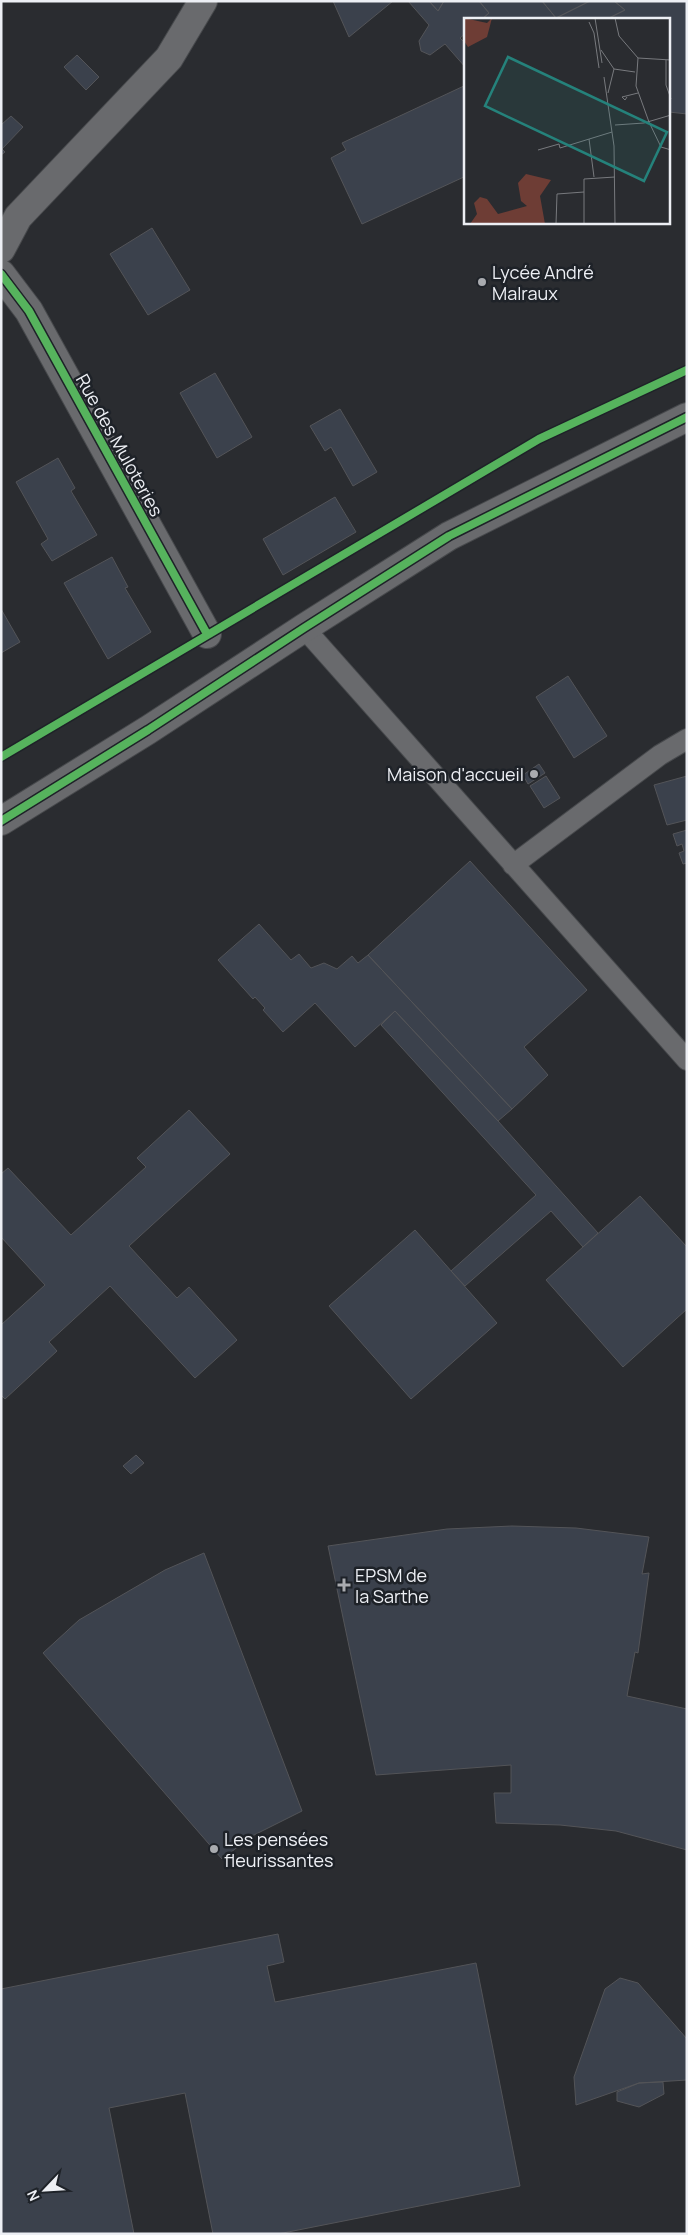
<svg xmlns="http://www.w3.org/2000/svg" width="688" height="2235" viewBox="0 0 688 2235" font-family="Manrope,sans-serif">
<style>
.building{fill:#3b414c;stroke:#535458}
.lines{fill:none;stroke-linecap:round;stroke-linejoin:round}
.service-casing{stroke:#47494c;stroke-width:22}
.minor-casing{stroke:#47494c;stroke-width:30}
.tertiary-casing{stroke:#47494c;stroke-width:30}
.path{stroke:#696a6d;stroke-width:3;stroke-dasharray:1 4;stroke-linecap:butt}
.service{stroke:#696a6d;stroke-width:20}
.minor{stroke:#696a6d;stroke-width:28}
.tertiary{stroke:#696a6d;stroke-width:28}
.cycleway-casing{stroke:#1e2228;stroke-width:11}
.cycleway{stroke:#56b35d;stroke-width:8}
.poi-dot{fill:#a9abaf;stroke:#1e2228;stroke-width:2}
.labels{text-anchor:middle;dominant-baseline:central;stroke-width:5;stroke-linejoin:round;paint-order:stroke}
.poi-label{font-size:18px;fill:#edeff4;stroke:#1e2228;text-anchor:start}
.street-label{font-size:18px;fill:#edeff4;stroke:#1e2228}
.inset-road{fill:none;stroke:#787a7e;stroke-width:1}
.view{fill:#25827b;fill-opacity:0.15;stroke:#25827b;stroke-width:2.5}
.inset-edge{fill:none;stroke:#edeff4;stroke-width:2.5}
</style>
<rect width="100%" height="100%" fill="#2a2c30"/>
<!-- building -->
<path class="building" d="M 333,1 L 393,1 L 349,37 Z
M 408,1 L 429,1 L 438,11 L 444,1 L 479,1 L 489,13 L 482,19 L 466,19 L 466,33 L 460,38 L 466,44 L 466,68 L 445,44 L 430,55 L 421,51 L 419,41 L 429,25 Z
M 429,1 L 444,1 L 438,11 Z
M 479,1 L 542,1 L 556,18 L 590,1 L 614,1 L 625,10 L 607,19 L 482,19 L 489,13 Z
M 542,1 L 590,1 L 556,18 Z
M 614,1 L 687,1 L 687,114 L 669,112 L 669,19 L 607,19 L 625,10 Z
M 77,55 L 99,77 L 86,90 L 64,67 Z
M 466,85 L 466,176 L 362,224 L 331,158 L 346,150 L 342,143 Z
M 11,116 L 23,127 L 2,149 L 5,152 L 1,155 L 1,125 Z
M 152,228 L 190,290 L 148,315 L 110,254 Z
M 215,373 L 252,437 L 217,458 L 180,393 Z
M 340,409 L 377,472 L 353,486 L 331,447 L 325,451 L 310,426 Z
M 58,458 L 75,488 L 71,491 L 97,535 L 52,561 L 41,544 L 48,539 L 16,482 Z
M 335,497 L 356,532 L 283,575 L 263,539 Z
M 112,557 L 128,587 L 125,588 L 151,632 L 108,659 L 64,583 Z
M 1,609 L 20,642 L 1,653 Z
M 568,676 L 607,736 L 574,758 L 536,697 Z
M 539,764 L 545,773 L 528,784 L 523,775 Z
M 546,776 L 560,798 L 544,808 L 530,786 Z
M 687,776 L 687,820 L 667,825 L 654,785 Z
M 687,830 L 687,863 L 683,864 L 679,853 L 684,851 L 682,844 L 677,846 L 673,834 Z
M 470,861 L 587,990 L 524,1047 L 548,1075 L 512,1109 L 368,955 Z
M 259,924 L 291,960 L 299,954 L 311,968 L 324,963 L 337,969 L 352,956 L 358,963 L 368,955 L 512,1109 L 498,1121 L 395,1011 L 355,1047 L 315,1003 L 283,1032 L 263,1010 L 265,1008 L 255,997 L 253,999 L 218,960 Z
M 395,1011 L 498,1121 L 598,1233 L 583,1247 L 551,1211 L 465,1286 L 451,1271 L 536,1195 L 381,1025 Z
M 189,1110 L 230,1154 L 129,1246 L 177,1298 L 189,1287 L 237,1340 L 195,1378 L 110,1286 L 49,1342 L 57,1351 L 5,1399 L 1,1395 L 1,1325 L 45,1285 L 1,1237 L 1,1174 L 8,1168 L 71,1235 L 146,1167 L 137,1158 Z
M 640,1196 L 687,1247 L 687,1309 L 623,1367 L 546,1280 Z
M 415,1230 L 497,1323 L 411,1399 L 329,1306 Z
M 136,1455 L 144,1463 L 131,1474 L 123,1466 Z
M 512,1526 L 576,1528 L 649,1537 L 642,1574 L 649,1573 L 638,1653 L 635,1652 L 627,1696 L 687,1709 L 687,1850 L 616,1831 L 560,1825 L 496,1823 L 494,1793 L 511,1793 L 511,1765 L 376,1775 L 328,1546 L 447,1529 Z
M 204,1553 L 302,1811 L 252,1836 L 222,1859 L 43,1653 L 79,1620 L 165,1570 Z
M 278,1934 L 284,1962 L 267,1966 L 275,2002 L 476,1963 L 520,2186 L 278,2234 L 213,2234 L 185,2093 L 109,2108 L 134,2234 L 1,2234 L 1,1989 Z
M 620,1978 L 638,1983 L 687,2039 L 687,2080 L 639,2083 L 576,2105 L 574,2077 L 605,1989 Z
M 663,2082 L 664,2094 L 639,2107 L 617,2101 L 617,2092 L 639,2083 Z"/>
<g class="lines">
<!-- service casing -->
<g class="service-casing">
<path id="service" d="M 304,628 L 687,1060
M 513,865 L 660,755 L 687,739"/>
</g>
<!-- minor casing -->
<g class="minor-casing">
<path id="minor" d="M 1,249 L 18,217 L 169,58 L 203,1
M 1,274 L 29,311 L 207,634"/>
</g>
<!-- tertiary casing -->
<g class="tertiary-casing">
<path id="tertiary" d="M 1,821 L 148,730 L 304,628 L 449,536 L 687,417"/>
</g>
<!-- path -->
<path class="path" d="M 234,619 L 315,573 L 539,439 L 687,370
M 1,757 L 181,650"/>
<!-- service -->
<use href="#service" class="service"/>
<!-- minor -->
<use href="#minor" class="minor"/>
<!-- tertiary -->
<use href="#tertiary" class="tertiary"/>
<!-- cycleway casing -->
<g class="cycleway-casing">
<path id="cycleway" d="M 1,274 L 29,311 L 207,634
M 1,757 L 539,439 L 687,370
M 1,821 L 148,730 L 304,628 L 449,536 L 687,417"/>
</g>
<!-- cycleway -->
<use href="#cycleway" class="cycleway"/>
</g>
<!-- markers -->
<g class="poi-dot">
<circle cx="482" cy="282" r="5"/>
<circle cx="534" cy="774" r="5"/>
<path d="M341.5 1577.5h5v5h5v5h-5v5h-5v-5h-5v-5h5z"/>
<circle cx="214" cy="1849" r="5"/>
</g>
<g class="labels">
<!-- poi labels -->
<g class="poi-label">
<text x="492" y="272">Lycée André<tspan x="492" dy="21">Malraux</tspan></text>
<text x="524" y="774" text-anchor="end">Maison d'accueil</text>
<text x="355" y="1575">EPSM de<tspan x="355" dy="21">la Sarthe</tspan></text>
<text x="224" y="1839">Les pensées<tspan x="224" dy="21">fleurissantes</tspan></text>
</g>
<!-- street labels -->
<g class="street-label">
<text transform="translate(120 445) rotate(61)">Rue des Muloteries</text>
</g>
</g>
<!-- overview -->
<g transform="translate(464 18)">
<rect width="206" height="206" fill="#2a2c30"/>
<path d="M 0,0 L 23,5 L 28,0 L 23,19 L 4,29 L 0,23 ZM 62,156 L 87,162 L 76,178 L 81,206 L 6,206 L 13,196 L 10,185 L 16,179 L 23,181 L 34,196 L 63,188 L 57,183 L 54,165 Z" fill="#6e3d35"/>
<path class="inset-road" d="M 131,0 L 138,45M 151,0 L 155,18 L 174,40 L 207,42M 125,4 L 130,15 L 135,50M 137,32 L 150,51 L 144,75M 174,40 L 172,68 L 185,104 L 197,129 L 207,132M 202,42 L 202,67 L 207,81M 150,51 L 171,54M 140,59 L 150,128 L 151,206M 163,79 L 161,82 L 158,79 L 174,75M 151,107 L 180,105 L 207,97M 125,121 L 130,159M 74,132 L 95,126 L 96,130 L 148,114M 92,206 L 93,176 L 120,174M 120,206 L 120,161 L 151,159"/>
<path class="view" d="M 44,39 L 203,114 L 180,163 L 21,88 Z"/>
<rect width="206" height="206" class="inset-edge"/>
</g>
<!-- border -->
<rect width="688" height="2235" fill="none" stroke="#edeff4" stroke-width="5"/>
<!-- north arrow -->
<g transform="translate(45 2190) rotate(245)" stroke="#1e2228" stroke-width="4" paint-order="stroke">
<path d="M0-4L9 19L0 12L-9 19Z" fill="#edeff4"/>
<text y="-8" font-size="14" font-weight="bold" text-anchor="middle" fill="#edeff4">N</text>
</g>
</svg>
